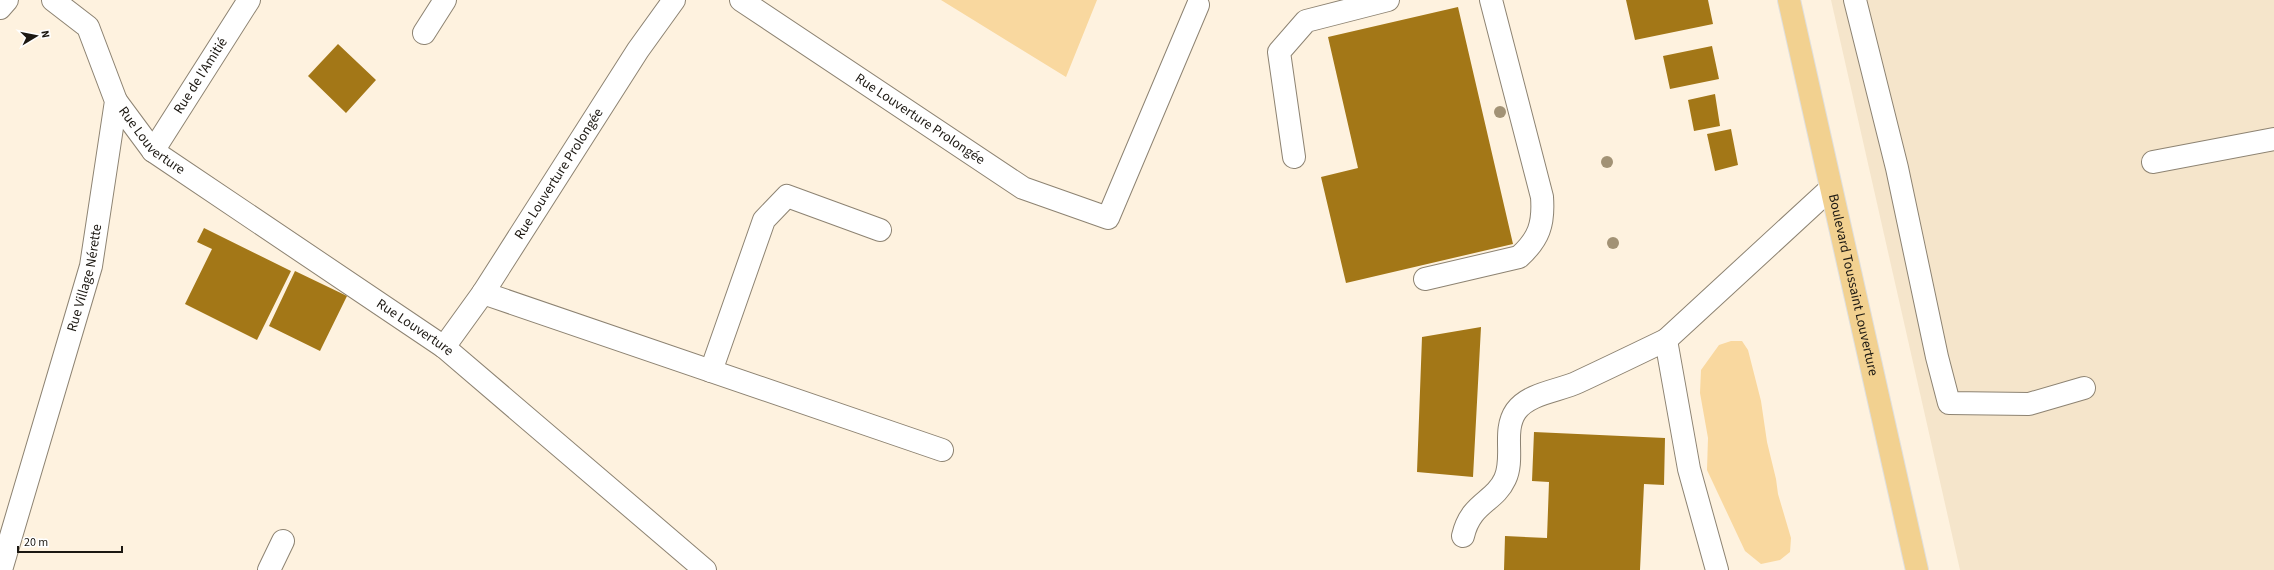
<svg xmlns="http://www.w3.org/2000/svg" width="2274" height="570" viewBox="0 0 2274 570" font-family="'Source Sans 3',sans-serif">
<style>
.built{fill:#f5e5cb}
.green{fill:#f9d89f}
.building{fill:#a37717}
.lines{fill:none;stroke-linecap:round;stroke-linejoin:round}
.minor-casing{stroke:#8d8372;stroke-width:24}
.major-casing{stroke:#dfdfde;stroke-width:24}
.minor{stroke:#fff;stroke-width:22}
.major{stroke:#f2d190;stroke-width:22}
.tree{fill:#a29275}
.labels{text-anchor:middle;dominant-baseline:central;stroke-width:3.5;stroke-linejoin:round;paint-order:stroke}
.street-label{font-size:14px;fill:#1c1812;stroke:#fff}
</style>
<rect width="100%" height="100%" fill="#fef2df"/>
<!-- built -->
<path class="built" d="M 1831,0 L 2274,0 L 2274,570 L 1960,570 Z"/>
<!-- green -->
<path class="green" d="M 941,0 L 1097,0 L 1066,77 Z
M 1731,341 L 1742,341 L 1748,350 L 1761,401 L 1767,442 L 1776,479 L 1778,494 L 1791,538 L 1790,552 L 1780,560 L 1761,564 L 1745,551 L 1707,470 L 1708,438 L 1700,393 L 1701,370 L 1719,345 Z"/>
<!-- building -->
<path class="building" d="M 1626,0 L 1708,0 L 1713,24 L 1635,40 Z
M 1458,7 L 1513,244 L 1346,283 L 1321,177 L 1358,168 L 1328,37 Z
M 338,44 L 376,80 L 346,113 L 308,76 Z
M 1712,46 L 1719,79 L 1670,89 L 1663,56 Z
M 1715,94 L 1720,126 L 1694,131 L 1688,100 Z
M 1731,129 L 1738,165 L 1715,171 L 1707,134 Z
M 204,228 L 291,271 L 257,340 L 185,304 L 212,249 L 197,242 Z
M 295,271 L 347,296 L 320,351 L 269,326 Z
M 1481,327 L 1473,477 L 1417,472 L 1422,337 Z
M 1534,432 L 1665,438 L 1664,485 L 1644,484 L 1640,570 L 1504,570 L 1505,536 L 1547,538 L 1549,482 L 1532,481 Z"/>
<g class="lines">
<!-- minor casing -->
<g class="minor-casing">
<g id="minor">
<path id="s1" d="M 741,0 L 1023,188 L 1108,218 L 1198,5"/>
<path d="M 1855,0 L 1897,168 L 1937,357 L 1949,403 L 2029,404 L 2084,388"/>
<path d="M 0,8 L 7,0"/>
<path d="M 424,33 L 445,0"/>
<path id="s2" d="M 116,101 L 153,151 L 444,347 L 705,570"/>
<path id="s3" d="M 153,151 L 249,0"/>
<path d="M 1294,157 L 1279,52 L 1306,21 L 1388,0"/>
<path d="M 2153,162 L 2274,139"/>
<path d="M 1425,279 L 1519,257 C 1539,239 1544,224 1542,197 L 1491,0"/>
<path d="M 483,293 L 942,450"/>
<path id="s4" d="M 444,347 L 483,293 L 638,50 L 674,0"/>
<path d="M 711,371 L 764,220 L 787,196 L 880,230"/>
<path d="M 1463,536 C 1471,502 1494,503 1505,479 C 1515,458 1502,431 1516,411 C 1529,393 1559,391 1578,382 C 1608,368 1637,354 1666,340"/>
<path id="s5" d="M 1,570 L 91,266 L 116,101 L 88,27 L 53,0"/>
<path d="M 269,570 L 283,541"/>
<path d="M 1717,570 L 1689,469 L 1666,340 L 1830,189"/>
</g>
</g>
<!-- major casing -->
<g class="major-casing">
<g id="major">
<path id="s6" d="M 1789,0 L 1917,570"/>
</g>
</g>
<!-- minor -->
<use href="#minor" class="minor"/>
<!-- major -->
<use href="#major" class="major"/>
</g>
<!-- trees -->
<g class="tree">
<circle cx="1500" cy="112" r="6"/>
<circle cx="1607" cy="162" r="6"/>
<circle cx="1613" cy="243" r="6"/>
</g>
<g class="labels">
<!-- street labels -->
<g class="street-label">
<text stroke="none"><textPath href="#s3" startOffset="89">Rue de l'Amitié</textPath></text>
<text stroke="none"><textPath href="#s1" startOffset="215">Rue Louverture Prolongée</textPath></text>
<text stroke="none"><textPath href="#s2" startOffset="54">Rue Louverture</textPath></text>
<text stroke="none"><textPath href="#s4" startOffset="208">Rue Louverture Prolongée</textPath></text>
<text stroke="none"><textPath href="#s5" startOffset="304">Rue Village Nérette</textPath></text>
<text stroke="none"><textPath href="#s6" startOffset="292">Boulevard Toussaint Louverture</textPath></text>
<text stroke="none"><textPath href="#s2" startOffset="378">Rue Louverture</textPath></text>
</g>
</g>
<!-- north arrow -->
<g transform="translate(36 36) rotate(80)" stroke="#ffffff" stroke-width="3" paint-order="stroke">
<path d="M0-3L7 15L0 10L-7 15Z" fill="#1c1812"/>
<text y="-6" font-size="11" font-weight="bold" text-anchor="middle" fill="#1c1812">N</text>
</g>
<!-- scale -->
<path d="M18 546v6h104v-6" fill="none" stroke="#1c1812" stroke-width="2"/>
<text x="24" y="546" font-size="12" fill="#1c1812" stroke="#ffffff" stroke-width="3" paint-order="stroke">20 m</text>
</svg>
